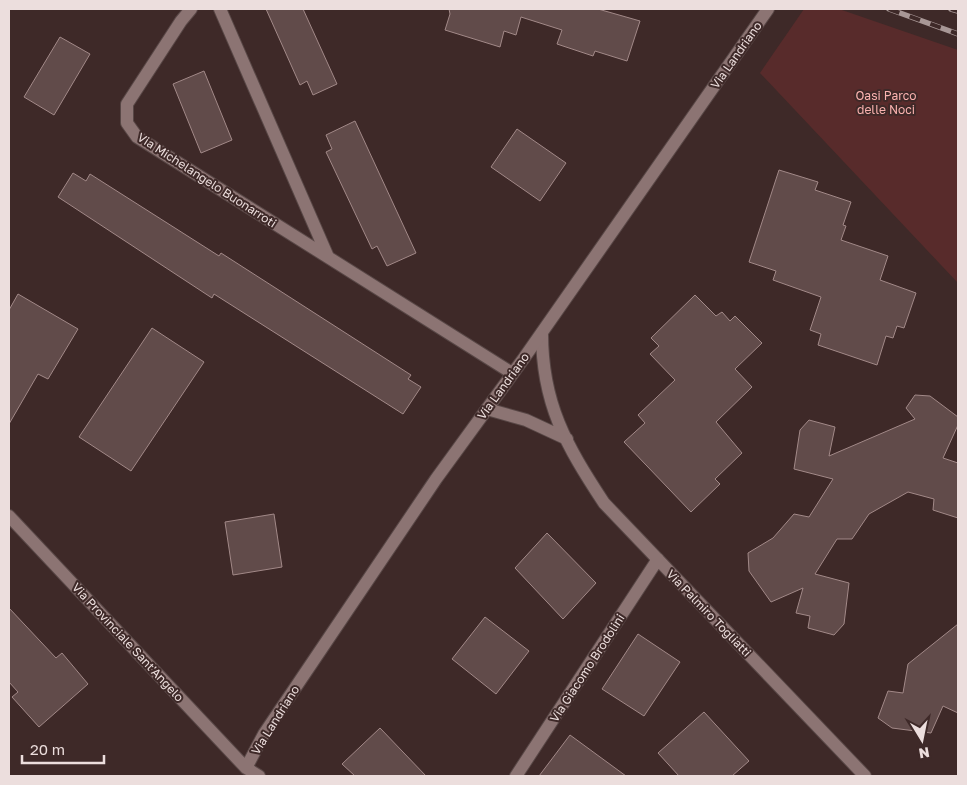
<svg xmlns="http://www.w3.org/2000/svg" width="967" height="785" viewBox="0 0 967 785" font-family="'Golos Text',sans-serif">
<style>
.green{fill:#582b2b}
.building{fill:#614b4a;stroke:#a28988}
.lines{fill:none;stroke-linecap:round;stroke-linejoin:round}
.minor-casing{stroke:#584746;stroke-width:14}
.tertiary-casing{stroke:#584746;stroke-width:14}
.minor{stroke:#8c7473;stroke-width:12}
.tertiary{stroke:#8c7473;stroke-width:12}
.rail-casing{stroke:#a89796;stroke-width:5.5}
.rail{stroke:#3e2928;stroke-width:4;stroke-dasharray:11;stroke-linecap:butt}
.labels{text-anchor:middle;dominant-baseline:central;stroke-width:4;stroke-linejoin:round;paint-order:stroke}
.street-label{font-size:12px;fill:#ecdedd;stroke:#3e2928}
.park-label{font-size:12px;fill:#fab2af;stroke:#3e2928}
</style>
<rect width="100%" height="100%" fill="#3e2928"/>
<!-- green -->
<path class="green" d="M 804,9 L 839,9 L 958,50 L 958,283 L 760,73 Z"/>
<!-- building -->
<path class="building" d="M 266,9 L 303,9 L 337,84 L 313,95 L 307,81 L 300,85 Z
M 449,9 L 598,9 L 640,21 L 627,61 L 595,51 L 593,56 L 557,44 L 562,30 L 521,17 L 516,35 L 504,31 L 500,47 L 445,30 L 450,14 Z
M 60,37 L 90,54 L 54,115 L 24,97 Z
M 204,71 L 232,140 L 201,153 L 173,84 Z
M 355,121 L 416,253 L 387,266 L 377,246 L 372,249 L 326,152 L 332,149 L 326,135 Z
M 517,129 L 566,163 L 540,201 L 491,167 Z
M 779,170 L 818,182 L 815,190 L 851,202 L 843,225 L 846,226 L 841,240 L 888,256 L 880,280 L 916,293 L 904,328 L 897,326 L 893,338 L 886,336 L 877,365 L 818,345 L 821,334 L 810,330 L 821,297 L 773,280 L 776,271 L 749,262 Z
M 73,173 L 86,181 L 90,174 L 219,256 L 221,253 L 411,375 L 408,379 L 421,387 L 403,414 L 214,294 L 212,298 L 58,197 Z
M 18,294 L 78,329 L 48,379 L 38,374 L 9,424 L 9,310 Z
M 695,295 L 716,316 L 722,312 L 730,321 L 735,316 L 762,343 L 735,369 L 752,387 L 716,422 L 742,453 L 715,479 L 720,484 L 691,512 L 624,442 L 645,423 L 638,415 L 675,380 L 650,354 L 659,346 L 651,338 Z
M 152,328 L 204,362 L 131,471 L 79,437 Z
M 915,395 L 930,396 L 958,417 L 958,425 L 943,458 L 958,463 L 958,518 L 933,510 L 934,499 L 908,492 L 869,514 L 852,539 L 837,539 L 815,574 L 849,583 L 844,624 L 834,635 L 808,628 L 810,616 L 796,613 L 803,588 L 771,602 L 749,571 L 748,553 L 773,538 L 794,514 L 809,517 L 833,479 L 794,469 L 800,430 L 809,420 L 835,427 L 829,456 L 915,419 L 906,408 Z
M 274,514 L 282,567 L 233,575 L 225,522 Z
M 547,533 L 596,583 L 563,619 L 515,568 Z
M 9,608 L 56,658 L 62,653 L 88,684 L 39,727 L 12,697 L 18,692 L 9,682 Z
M 485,617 L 529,651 L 496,694 L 452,659 Z
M 958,624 L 958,713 L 943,706 L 931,733 L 892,728 L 878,718 L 888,691 L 903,693 L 908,664 Z
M 638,634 L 680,662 L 644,716 L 602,689 Z
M 704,712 L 749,761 L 732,776 L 679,776 L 658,753 Z
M 380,728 L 426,776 L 355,776 L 342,764 Z
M 570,735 L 626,776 L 539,776 Z"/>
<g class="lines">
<!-- minor casing -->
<g class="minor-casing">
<path id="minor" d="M 191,9 L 181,21 L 127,104 L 127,123 L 137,137 L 512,373
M 220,9 L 328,257
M 542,333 C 542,404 566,445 604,503 L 865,776
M 487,409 L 526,420 L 567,439
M 516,776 L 658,559"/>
</g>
<!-- tertiary casing -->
<g class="tertiary-casing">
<path id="tertiary" d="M 9,516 L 246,768 L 259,776
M 246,768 L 264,734 L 436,479 L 524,358 L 768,9"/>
</g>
<!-- minor -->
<use href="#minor" class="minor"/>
<!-- tertiary -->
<use href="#tertiary" class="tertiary"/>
<!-- rail casing -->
<g class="rail-casing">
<path id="rail" d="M 889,9 L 958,34
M 951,9 L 958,11"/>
</g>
<!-- rail -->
<use href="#rail" class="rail"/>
</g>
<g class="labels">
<!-- street labels -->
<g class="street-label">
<text transform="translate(736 55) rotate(-55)">Via Landriano</text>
<text transform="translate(207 180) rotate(33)">Via Michelangelo Buonarroti</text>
<text transform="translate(503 386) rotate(-54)">Via Landriano</text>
<text transform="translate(709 613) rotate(46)">Via Palmiro Togliatti</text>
<text transform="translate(128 642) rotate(47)">Via Provinciale Sant'Angelo</text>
<text transform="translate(587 668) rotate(-57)">Via Giacomo Brodolini</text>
<text transform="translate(275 720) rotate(-58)">Via Landriano</text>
</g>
<!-- park labels -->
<g class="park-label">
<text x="886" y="95">Oasi Parco<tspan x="886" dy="14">delle Noci</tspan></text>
</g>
</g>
<!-- border -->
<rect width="967" height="785" fill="none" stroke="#ecdedd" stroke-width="20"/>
<!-- north arrow -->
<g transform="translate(922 740) rotate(170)" stroke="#3e2928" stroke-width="4" paint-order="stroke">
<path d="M0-4L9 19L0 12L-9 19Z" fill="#ecdedd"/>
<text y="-8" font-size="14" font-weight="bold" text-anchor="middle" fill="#ecdedd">N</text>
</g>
<!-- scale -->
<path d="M22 755v8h82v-8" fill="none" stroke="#ecdedd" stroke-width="2.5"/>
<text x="30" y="755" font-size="15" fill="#ecdedd" stroke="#3e2928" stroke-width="4" paint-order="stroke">20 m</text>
</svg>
